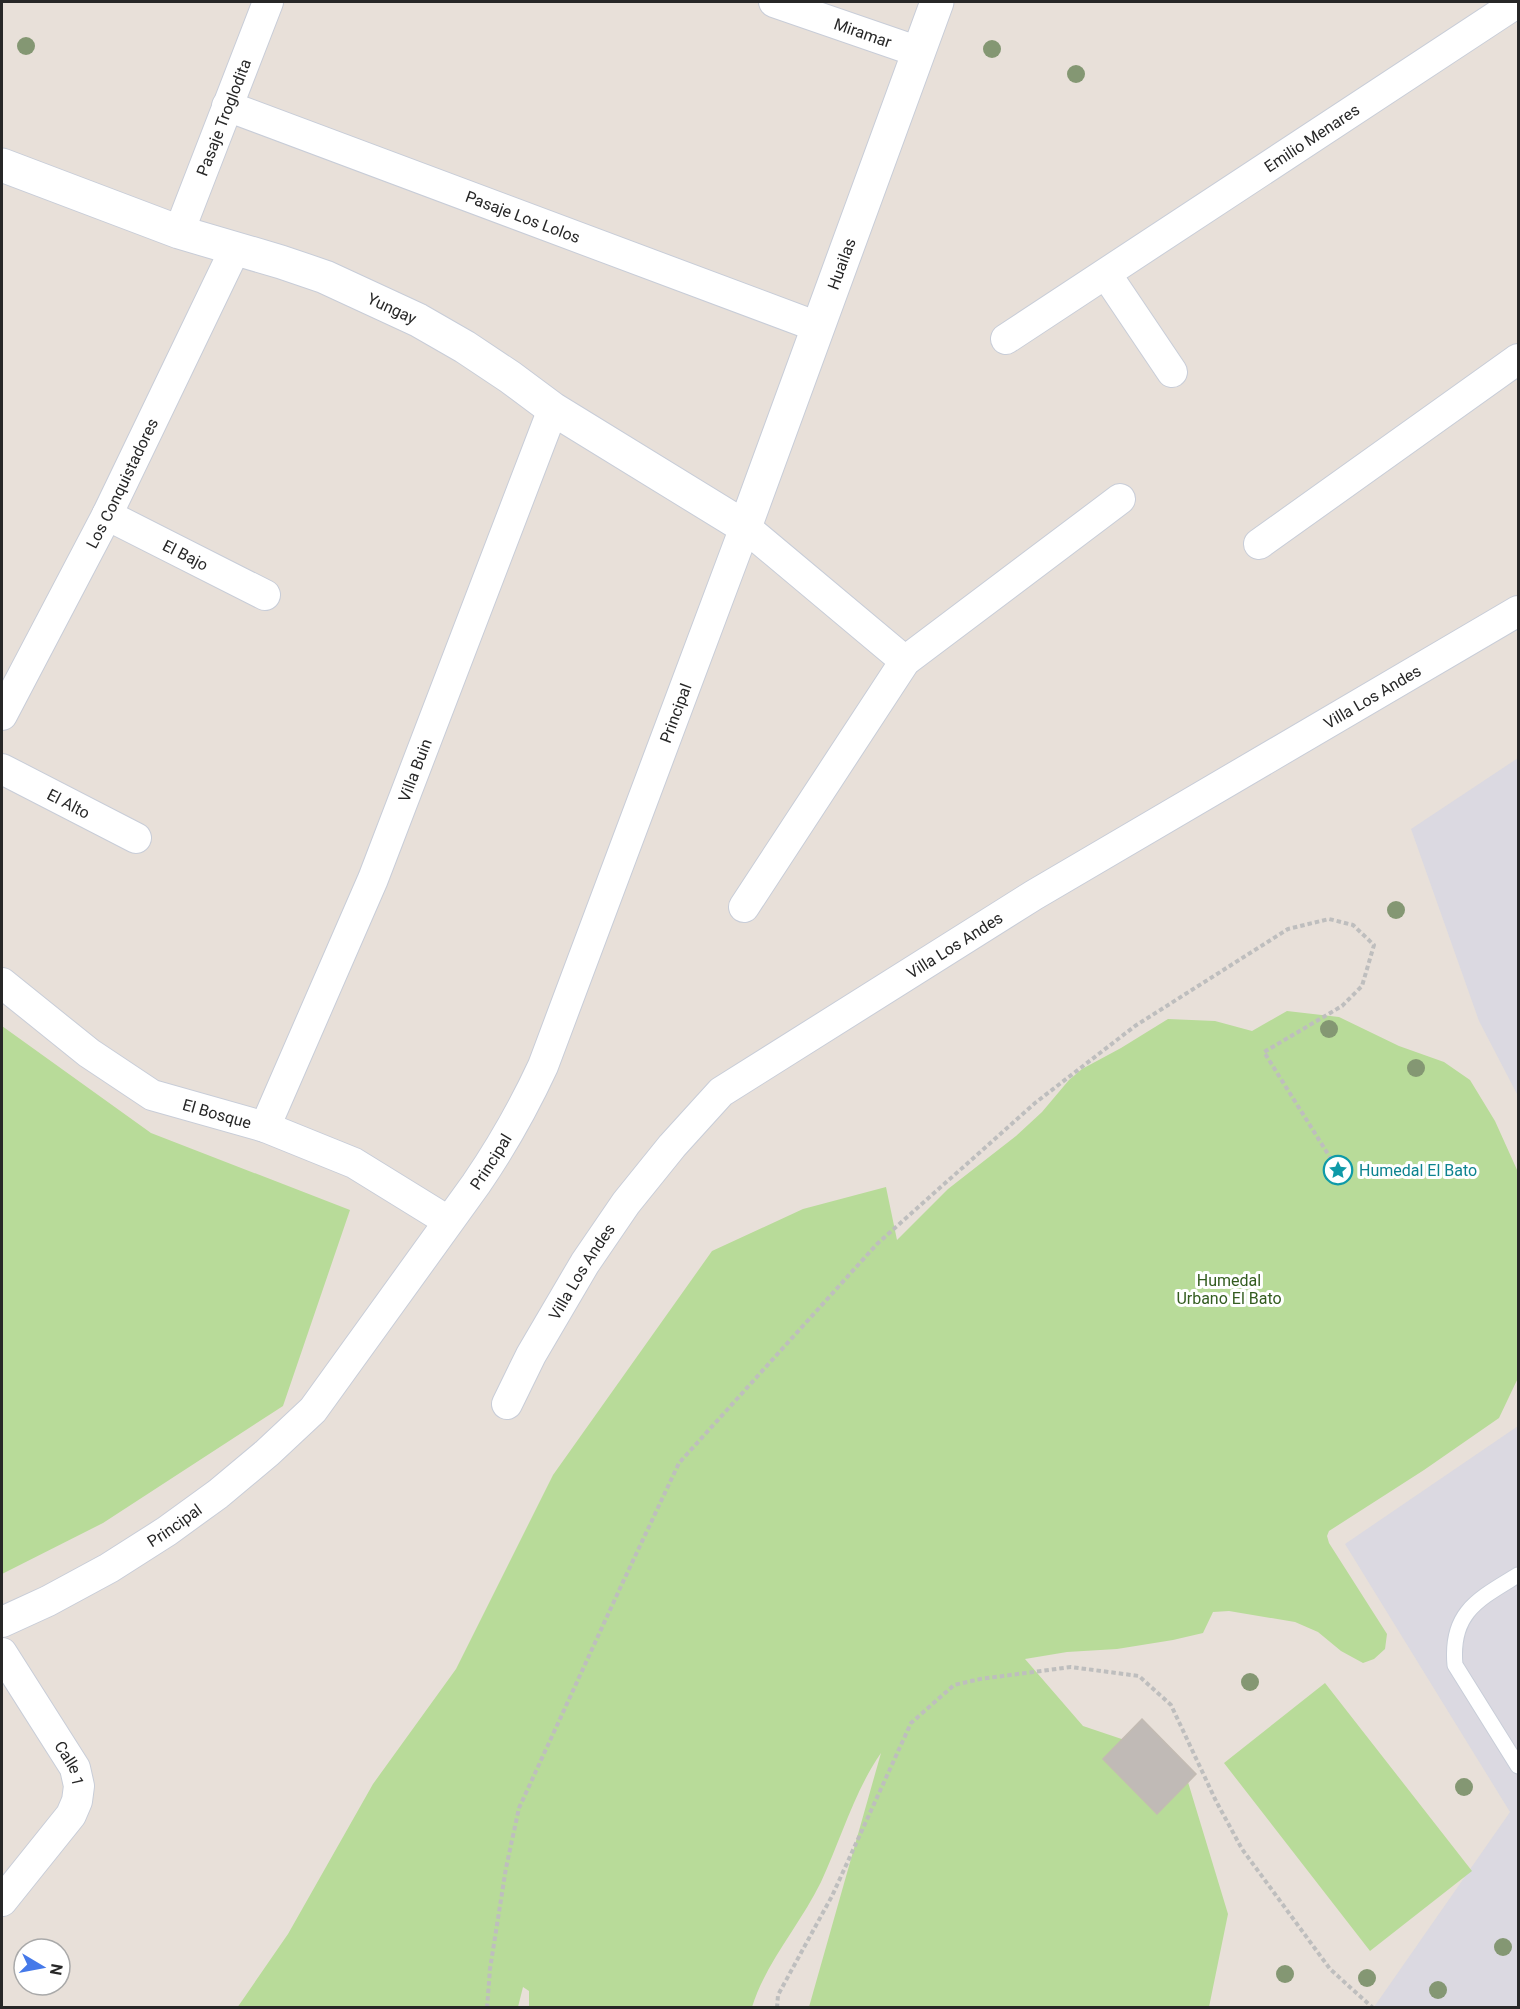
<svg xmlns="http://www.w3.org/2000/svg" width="1520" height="2009" viewBox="0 0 1520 2009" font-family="Roboto,sans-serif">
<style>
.industrial{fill:#dbd9e1}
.green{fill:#b8db99}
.building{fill:#c0bab6;stroke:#c3bbb3;stroke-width:1.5}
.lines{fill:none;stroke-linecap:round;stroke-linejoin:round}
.service-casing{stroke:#c8cdd8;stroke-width:17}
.minor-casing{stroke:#c8cdd8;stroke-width:32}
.tertiary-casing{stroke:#c8cdd8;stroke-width:35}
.path{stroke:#bebebe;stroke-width:4;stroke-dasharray:4.5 3;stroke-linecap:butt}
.service{stroke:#fff;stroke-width:15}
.minor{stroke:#fff;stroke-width:30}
.tertiary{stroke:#fff;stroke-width:33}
.tree{fill:#849773}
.labels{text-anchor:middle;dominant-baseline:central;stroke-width:6;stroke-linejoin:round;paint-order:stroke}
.street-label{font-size:16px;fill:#272727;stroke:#fff}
.culture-label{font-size:16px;fill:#0d838f;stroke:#fff;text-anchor:start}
.park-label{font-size:16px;fill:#335c1f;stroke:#fff}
</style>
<rect width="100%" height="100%" fill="#e8e0d9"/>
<!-- industrial -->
<path class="industrial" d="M 1518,758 L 1518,1096 L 1479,1021 L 1411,829 Z
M 1518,1426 L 1518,2007 L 1374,2007 L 1510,1812 L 1345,1544 Z"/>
<!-- green -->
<path class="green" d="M 1287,1011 L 1339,1017 L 1399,1046 L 1444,1062 L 1470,1080 L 1495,1121 L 1518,1172 L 1518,1378 L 1499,1418 L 1424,1470 L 1329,1531 L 1327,1536 L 1329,1543 L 1387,1634 L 1385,1649 L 1374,1659 L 1363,1663 L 1341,1651 L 1318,1632 L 1295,1622 L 1229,1611 L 1213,1612 L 1203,1633 L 1173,1640 L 1117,1649 L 1067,1652 L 1025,1659 L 1083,1726 L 1181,1759 L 1228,1914 L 1209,2007 L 809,2007 L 881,1753 C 854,1792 841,1839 821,1882 C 800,1925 766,1962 752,2007 L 529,2007 L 529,1991 L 523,1987 L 518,2007 L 237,2008 L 288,1934 L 373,1784 L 456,1669 L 553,1475 L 712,1251 L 803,1209 L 886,1187 L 897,1240 L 948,1189 L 1016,1136 L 1042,1112 L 1069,1080 L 1082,1069 L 1121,1048 L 1168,1019 L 1215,1021 L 1252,1031 Z
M 2,1026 L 151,1133 L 350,1210 L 283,1406 L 103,1523 L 2,1574 Z
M 1325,1683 L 1472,1871 L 1370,1951 L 1224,1763 Z"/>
<!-- building -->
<path class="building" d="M 1142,1719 L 1196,1774 L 1157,1814 L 1103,1759 Z"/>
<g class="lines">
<!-- service casing -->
<g class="service-casing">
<path id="service" d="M 1518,1575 C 1479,1599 1450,1612 1455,1665 L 1518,1766"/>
</g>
<!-- minor casing -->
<g class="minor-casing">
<g id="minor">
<path id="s1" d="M 774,2 L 919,52"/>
<path id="s2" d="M 227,106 L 818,327"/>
<path id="s3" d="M 179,232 L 268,2"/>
<path d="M 1106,274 L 1172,372"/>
<path id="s4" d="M 1006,339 L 1518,2"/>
<path id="s5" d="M 107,515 L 265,595"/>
<path d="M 1259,544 L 1518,359"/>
<path id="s6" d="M 2,715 L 107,515 L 235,249"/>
<path id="s7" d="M 2,769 L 136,838"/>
<path d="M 744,907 L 905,661 L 1120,499"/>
<path id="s8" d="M 2,983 L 89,1053 L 152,1095 L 265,1127 L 354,1163 L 448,1221"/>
<path id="s9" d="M 265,1127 L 373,879 L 553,409"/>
<path id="s10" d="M 507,1404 L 531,1355 L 585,1263 L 626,1203 L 672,1146 L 721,1092 L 1034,895 L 1518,611"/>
<path id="s11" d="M 2,1622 L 48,1601 L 109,1568 L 167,1531 L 218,1494 L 267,1453 L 313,1410 L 476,1184 C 502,1146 524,1107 543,1066 L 745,527 L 905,661"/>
<path id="s12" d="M 2,1653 L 75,1768 L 79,1786 L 77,1801 L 71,1815 L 2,1901"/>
</g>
</g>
<!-- tertiary casing -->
<g class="tertiary-casing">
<g id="tertiary">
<path id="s13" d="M 2,165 L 179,232 L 281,262 L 325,277 L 418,320 L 465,347 L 510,377 L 553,409 L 745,527 L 937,2"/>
</g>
</g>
<!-- path -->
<path class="path" d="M 487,2008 L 490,1969 L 506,1868 L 519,1808 L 622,1584 L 679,1463 L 877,1244 L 1035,1103 L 1135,1026 L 1288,929 L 1329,919 L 1353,925 L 1374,945 L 1362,986 L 1342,1006 L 1264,1052 L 1338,1170
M 777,2008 L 778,1995 L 832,1896 L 911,1723 L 954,1685 L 980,1679 L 1071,1667 L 1139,1676 L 1171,1705 L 1216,1801 L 1242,1849 L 1330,1969 L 1373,2008"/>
<!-- service -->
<use href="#service" class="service"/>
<!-- minor -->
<use href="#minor" class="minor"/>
<!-- tertiary -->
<use href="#tertiary" class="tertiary"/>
</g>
<!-- trees -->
<g class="tree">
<circle cx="26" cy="46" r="9"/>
<circle cx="992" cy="49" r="9"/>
<circle cx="1076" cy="74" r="9"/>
<circle cx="1396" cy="910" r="9"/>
<circle cx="1329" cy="1029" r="9"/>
<circle cx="1416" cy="1068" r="9"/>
<circle cx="1250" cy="1682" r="9"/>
<circle cx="1464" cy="1787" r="9"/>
<circle cx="1503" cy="1947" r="9"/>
<circle cx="1285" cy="1974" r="9"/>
<circle cx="1367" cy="1978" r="9"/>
<circle cx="1438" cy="1990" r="9"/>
</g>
<!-- icons -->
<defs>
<g id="sight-ring" transform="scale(1.5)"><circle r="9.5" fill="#fff" stroke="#0f9aa8" stroke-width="1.5"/><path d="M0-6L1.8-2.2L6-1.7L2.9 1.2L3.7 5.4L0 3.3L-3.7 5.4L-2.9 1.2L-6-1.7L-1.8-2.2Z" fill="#0f9aa8"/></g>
</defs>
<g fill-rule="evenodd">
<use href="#sight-ring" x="1338" y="1170"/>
</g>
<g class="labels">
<!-- street labels -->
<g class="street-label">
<text stroke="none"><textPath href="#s1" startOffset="94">Miramar</textPath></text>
<text stroke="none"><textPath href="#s3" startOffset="123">Pasaje Troglodita</textPath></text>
<text stroke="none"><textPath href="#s4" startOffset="366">Emilio Menares</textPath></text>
<text stroke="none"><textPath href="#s2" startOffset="316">Pasaje Los Lolos</textPath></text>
<text stroke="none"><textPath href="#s13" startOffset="1112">Huailas</textPath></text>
<text stroke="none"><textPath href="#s13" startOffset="416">Yungay</textPath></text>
<text stroke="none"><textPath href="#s6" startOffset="261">Los Conquistadores</textPath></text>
<text stroke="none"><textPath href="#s5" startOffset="88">El Bajo</textPath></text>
<text stroke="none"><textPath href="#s10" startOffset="1142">Villa Los Andes</textPath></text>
<text stroke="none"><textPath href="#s11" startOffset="1170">Principal</textPath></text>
<text stroke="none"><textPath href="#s9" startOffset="387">Villa Buin</textPath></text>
<text stroke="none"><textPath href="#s7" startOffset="75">El Alto</textPath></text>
<text stroke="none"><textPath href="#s10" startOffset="656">Villa Los Andes</textPath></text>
<text stroke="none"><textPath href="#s8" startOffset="255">El Bosque</textPath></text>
<text stroke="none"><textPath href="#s11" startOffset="684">Principal</textPath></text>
<text stroke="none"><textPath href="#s10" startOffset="152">Villa Los Andes</textPath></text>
<text stroke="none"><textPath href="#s11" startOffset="198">Principal</textPath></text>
<text stroke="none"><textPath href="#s12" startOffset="130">Calle 1</textPath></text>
</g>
<!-- culture labels -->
<g class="culture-label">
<text x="1359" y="1170">Humedal El Bato</text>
</g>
<!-- park labels -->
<g class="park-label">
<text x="1229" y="1280">Humedal<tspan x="1229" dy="18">Urbano El Bato</tspan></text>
</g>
</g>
<!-- border -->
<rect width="1520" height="2009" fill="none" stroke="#272727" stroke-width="6"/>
<!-- north arrow -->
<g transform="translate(42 1967) rotate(100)"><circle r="28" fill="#ffffff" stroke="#a9a9a9" stroke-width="1.5"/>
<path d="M0-4.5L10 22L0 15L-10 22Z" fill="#4579e9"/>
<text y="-9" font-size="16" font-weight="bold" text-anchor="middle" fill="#272727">N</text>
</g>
</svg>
